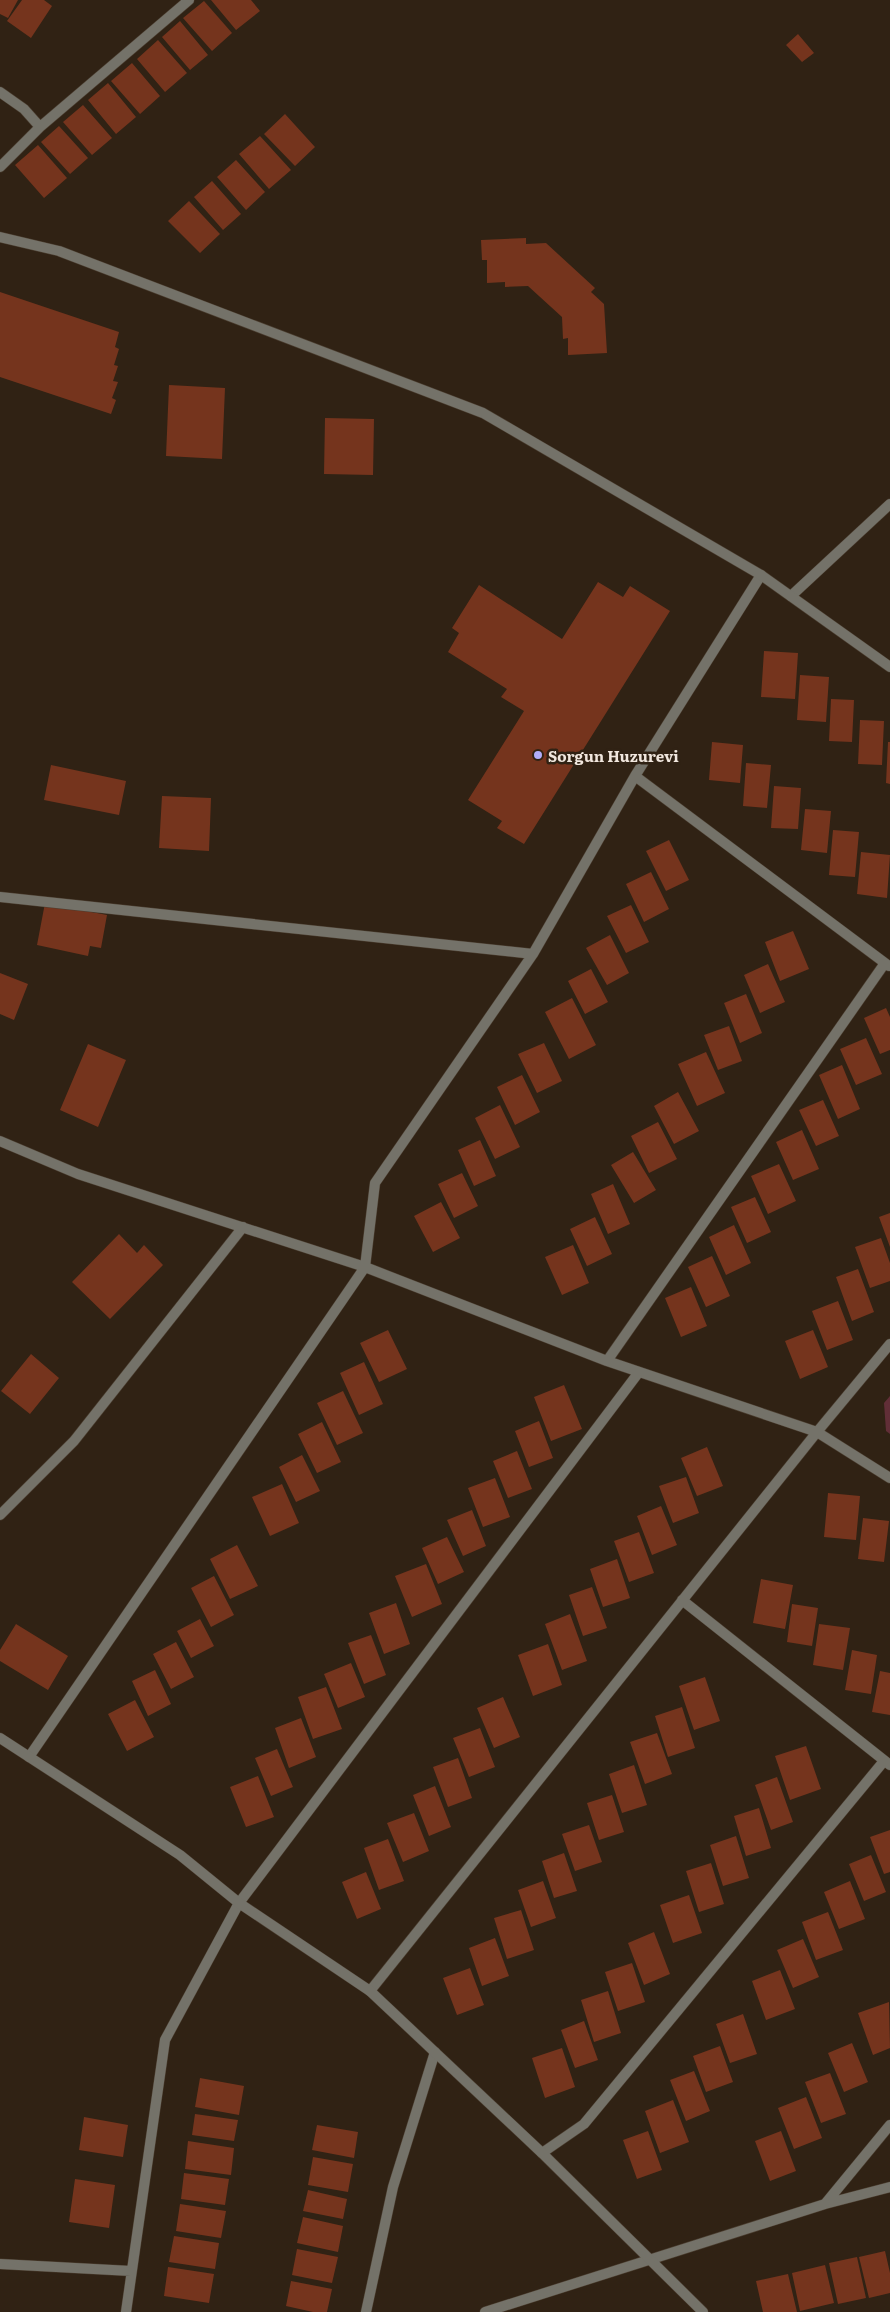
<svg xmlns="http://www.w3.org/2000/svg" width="890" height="2312" viewBox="0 0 890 2312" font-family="Literata,serif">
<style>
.park{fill:#612e37}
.building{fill:#75341d}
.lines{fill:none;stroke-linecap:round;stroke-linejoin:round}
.minor-casing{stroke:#4b3e30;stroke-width:11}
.tertiary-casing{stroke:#4b3e30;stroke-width:11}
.minor{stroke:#747269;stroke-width:10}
.tertiary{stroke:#747269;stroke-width:10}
.poi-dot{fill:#b1adfa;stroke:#302214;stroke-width:2}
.labels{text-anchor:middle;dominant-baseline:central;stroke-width:5;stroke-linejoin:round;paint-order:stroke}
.poi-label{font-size:15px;font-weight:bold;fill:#f1e7de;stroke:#302214;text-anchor:start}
</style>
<rect width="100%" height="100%" fill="#302214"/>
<!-- park -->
<path class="park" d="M 890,1396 L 890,1434 L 886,1431 L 884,1403 Z"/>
<!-- building -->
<path class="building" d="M 0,0 L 18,0 L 8,18 L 0,14 Z
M 22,0 L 44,0 L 52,6 L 31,38 L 7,21 Z
M 211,0 L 251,0 L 260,11 L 236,30 Z
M 204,1 L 232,33 L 212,51 L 183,18 Z
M 180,21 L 208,55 L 190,70 L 162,37 Z
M 798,34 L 814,53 L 802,62 L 786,45 Z
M 158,40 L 187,73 L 165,92 L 137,59 Z
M 132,63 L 160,96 L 140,114 L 111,81 Z
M 108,83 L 136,117 L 116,134 L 88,100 Z
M 83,105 L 112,138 L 92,155 L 63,122 Z
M 285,114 L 315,147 L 295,166 L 264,134 Z
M 59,126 L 88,158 L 70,174 L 41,142 Z
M 260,136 L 291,170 L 269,189 L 239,154 Z
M 38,145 L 67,178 L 44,198 L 15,165 Z
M 236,160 L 265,192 L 246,210 L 217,177 Z
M 212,181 L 241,214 L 223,230 L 194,197 Z
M 189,201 L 220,234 L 200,253 L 168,221 Z
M 526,238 L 526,244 L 546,243 L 595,288 L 591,292 L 604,304 L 607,353 L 568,355 L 568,338 L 563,339 L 562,317 L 528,286 L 505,287 L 505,282 L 487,283 L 487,260 L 482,260 L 481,240 Z
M 0,292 L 119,332 L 115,347 L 119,349 L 114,365 L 118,366 L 113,381 L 118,382 L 112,398 L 116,400 L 111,414 L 0,377 Z
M 169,385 L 225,388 L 222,459 L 166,456 Z
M 325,418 L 374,419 L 373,475 L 324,474 Z
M 598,582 L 623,597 L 630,586 L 670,611 L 524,844 L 497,828 L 502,821 L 468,800 L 524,711 L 501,697 L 507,689 L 448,652 L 459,633 L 452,628 L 479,585 L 562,639 Z
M 764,651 L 798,653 L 795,699 L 761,697 Z
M 800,675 L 829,677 L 826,722 L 797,720 Z
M 831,699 L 854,700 L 852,742 L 829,741 Z
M 860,720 L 884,721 L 882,765 L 858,764 Z
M 712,742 L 743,745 L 740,783 L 709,780 Z
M 888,742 L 890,742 L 890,784 L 886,783 Z
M 746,763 L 771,765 L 767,808 L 743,806 Z
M 51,765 L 126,781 L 119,815 L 44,800 Z
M 774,786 L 801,788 L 798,829 L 771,828 Z
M 162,796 L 211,798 L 209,851 L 159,848 Z
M 805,809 L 831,811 L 827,853 L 801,850 Z
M 833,830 L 859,832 L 855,877 L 829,875 Z
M 669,840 L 689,880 L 666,891 L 646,851 Z
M 861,852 L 890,855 L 887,898 L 857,894 Z
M 651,872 L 669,909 L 644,922 L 626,884 Z
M 45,903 L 107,915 L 101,948 L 90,946 L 88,956 L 37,945 Z
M 631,905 L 649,942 L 626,953 L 607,916 Z
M 793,931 L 809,969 L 780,981 L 765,942 Z
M 610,935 L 629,973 L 607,985 L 586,948 Z
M 768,964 L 785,1002 L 760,1013 L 744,975 Z
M 591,969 L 608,1002 L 585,1014 L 568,981 Z
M 0,973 L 28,984 L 14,1020 L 0,1014 Z
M 746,994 L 762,1033 L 740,1043 L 724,1003 Z
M 572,998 L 596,1045 L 569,1059 L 545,1012 Z
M 886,1008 L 890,1017 L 890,1050 L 880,1054 L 864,1018 Z
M 729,1026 L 742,1061 L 718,1070 L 704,1035 Z
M 866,1038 L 882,1074 L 856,1085 L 840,1049 Z
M 544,1043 L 562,1081 L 537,1093 L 518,1054 Z
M 88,1044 L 126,1060 L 98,1127 L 60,1110 Z
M 706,1052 L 725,1093 L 697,1106 L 678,1064 Z
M 842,1065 L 860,1109 L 838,1119 L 819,1075 Z
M 522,1075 L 540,1112 L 515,1125 L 497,1087 Z
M 678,1092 L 699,1131 L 674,1144 L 654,1106 Z
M 823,1100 L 839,1136 L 816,1146 L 799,1110 Z
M 500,1105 L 520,1147 L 495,1159 L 475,1118 Z
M 658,1122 L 677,1159 L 649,1173 L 631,1136 Z
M 802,1130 L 819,1169 L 793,1180 L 776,1142 Z
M 480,1140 L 496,1176 L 474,1186 L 458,1150 Z
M 633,1152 L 656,1190 L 634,1203 L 611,1165 Z
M 779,1164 L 796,1201 L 768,1214 L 751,1176 Z
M 462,1173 L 478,1206 L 454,1218 L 438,1184 Z
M 613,1184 L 630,1224 L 608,1234 L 591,1194 Z
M 755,1197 L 771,1232 L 747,1243 L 731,1207 Z
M 441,1202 L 460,1238 L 433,1252 L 414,1216 Z
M 890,1213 L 890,1247 L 879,1217 Z
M 595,1217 L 612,1254 L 587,1266 L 570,1229 Z
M 734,1225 L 751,1263 L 726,1275 L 709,1237 Z
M 119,1234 L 137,1253 L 144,1245 L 163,1265 L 110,1319 L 72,1282 Z
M 881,1238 L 890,1263 L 890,1281 L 870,1288 L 855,1247 Z
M 573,1245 L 589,1283 L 562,1295 L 545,1257 Z
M 712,1256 L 730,1296 L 706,1307 L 688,1267 Z
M 858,1269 L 874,1312 L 852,1321 L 836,1277 Z
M 691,1287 L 707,1326 L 681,1337 L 665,1298 Z
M 838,1301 L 853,1340 L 827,1350 L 812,1311 Z
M 388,1330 L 407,1369 L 379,1382 L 360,1343 Z
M 813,1330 L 828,1367 L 800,1379 L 785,1341 Z
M 31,1354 L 59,1378 L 30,1414 L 1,1391 Z
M 364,1362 L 383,1404 L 359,1415 L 340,1373 Z
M 564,1385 L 582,1429 L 551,1441 L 534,1397 Z
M 343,1391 L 363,1433 L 337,1445 L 317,1403 Z
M 539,1421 L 553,1458 L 529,1467 L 515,1431 Z
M 322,1422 L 341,1462 L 317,1473 L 298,1434 Z
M 707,1447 L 723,1486 L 697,1496 L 681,1458 Z
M 517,1451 L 532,1489 L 508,1498 L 493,1461 Z
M 302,1455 L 320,1491 L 296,1502 L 279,1467 Z
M 686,1477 L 699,1513 L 673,1523 L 659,1486 Z
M 495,1478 L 510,1517 L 483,1527 L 468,1488 Z
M 282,1484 L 299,1523 L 270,1536 L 252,1497 Z
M 828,1493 L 860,1496 L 856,1540 L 824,1537 Z
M 661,1506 L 677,1545 L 652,1555 L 637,1516 Z
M 472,1510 L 486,1546 L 463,1556 L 447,1520 Z
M 863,1518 L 889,1521 L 884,1562 L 858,1559 Z
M 639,1532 L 654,1573 L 629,1582 L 614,1541 Z
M 447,1537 L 464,1572 L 438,1584 L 422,1548 Z
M 237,1545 L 258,1586 L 230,1599 L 210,1559 Z
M 617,1559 L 630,1598 L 603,1607 L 590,1569 Z
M 426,1564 L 442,1604 L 412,1617 L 395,1576 Z
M 214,1576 L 234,1615 L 211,1627 L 191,1588 Z
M 761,1579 L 793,1585 L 785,1629 L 753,1623 Z
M 592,1587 L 607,1628 L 583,1636 L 569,1595 Z
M 396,1603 L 410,1644 L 384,1654 L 369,1613 Z
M 792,1604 L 818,1608 L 812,1646 L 787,1642 Z
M 570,1614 L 587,1661 L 562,1670 L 545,1624 Z
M 200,1619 L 214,1646 L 191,1658 L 177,1631 Z
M 16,1624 L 68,1656 L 48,1690 L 0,1661 L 0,1650 Z
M 819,1624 L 850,1628 L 843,1670 L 813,1665 Z
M 371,1635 L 386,1675 L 364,1684 L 348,1643 Z
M 176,1642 L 194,1677 L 171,1689 L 153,1654 Z
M 548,1644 L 562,1685 L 533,1696 L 518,1655 Z
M 852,1650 L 877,1655 L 871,1694 L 845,1690 Z
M 351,1663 L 365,1697 L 338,1708 L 324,1674 Z
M 155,1670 L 171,1704 L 148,1716 L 132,1681 Z
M 880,1671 L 890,1673 L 890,1715 L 872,1712 Z
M 705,1677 L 720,1721 L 694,1730 L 679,1686 Z
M 326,1687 L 342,1729 L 313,1739 L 298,1697 Z
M 503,1697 L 520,1737 L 494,1748 L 477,1708 Z
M 135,1700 L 154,1737 L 127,1751 L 108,1714 Z
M 682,1707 L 695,1748 L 668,1757 L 655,1716 Z
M 301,1718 L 316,1757 L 289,1768 L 275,1728 Z
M 480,1728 L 495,1767 L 469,1777 L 453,1738 Z
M 657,1733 L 672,1774 L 645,1784 L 630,1742 Z
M 806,1746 L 821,1789 L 790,1800 L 775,1756 Z
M 277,1749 L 293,1787 L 271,1796 L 255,1758 Z
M 458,1758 L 472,1798 L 448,1807 L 433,1767 Z
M 634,1765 L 647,1805 L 622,1813 L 609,1774 Z
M 258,1776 L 274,1817 L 246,1827 L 230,1787 Z
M 777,1777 L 793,1822 L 771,1830 L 755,1785 Z
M 435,1786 L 451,1827 L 429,1836 L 413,1795 Z
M 612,1795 L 624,1832 L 599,1840 L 587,1803 Z
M 759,1808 L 771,1848 L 746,1856 L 734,1816 Z
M 414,1813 L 429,1851 L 403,1862 L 387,1823 Z
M 589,1825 L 602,1862 L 575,1871 L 562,1834 Z
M 890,1830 L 890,1872 L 884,1874 L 870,1837 Z
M 736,1836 L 749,1878 L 723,1886 L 710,1845 Z
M 388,1839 L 404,1881 L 379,1890 L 364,1848 Z
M 564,1853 L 577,1891 L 554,1898 L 542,1861 Z
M 871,1855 L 886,1892 L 864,1901 L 849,1864 Z
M 711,1863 L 724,1904 L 699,1912 L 686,1871 Z
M 366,1872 L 381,1909 L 357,1919 L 342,1882 Z
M 543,1881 L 556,1918 L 531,1927 L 518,1890 Z
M 850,1881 L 865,1919 L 839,1929 L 824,1892 Z
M 689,1895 L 702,1933 L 673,1943 L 660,1905 Z
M 521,1910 L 534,1950 L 507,1959 L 494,1918 Z
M 828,1912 L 843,1950 L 816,1960 L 802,1922 Z
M 654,1932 L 670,1974 L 644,1985 L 628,1943 Z
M 495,1938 L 509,1976 L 482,1986 L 469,1948 Z
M 803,1939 L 819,1977 L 793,1988 L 777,1950 Z
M 632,1963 L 645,2002 L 618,2011 L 605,1972 Z
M 470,1968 L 484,2005 L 457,2015 L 443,1978 Z
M 780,1970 L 795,2009 L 766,2020 L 752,1981 Z
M 608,1991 L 621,2033 L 594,2042 L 581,2000 Z
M 889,2002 L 890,2048 L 873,2055 L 858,2013 Z
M 743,2014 L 757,2054 L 730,2063 L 716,2024 Z
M 584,2021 L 598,2060 L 575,2068 L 561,2030 Z
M 852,2043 L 868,2082 L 844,2092 L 828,2053 Z
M 720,2046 L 733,2082 L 706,2092 L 693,2056 Z
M 562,2048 L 575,2087 L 545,2098 L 532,2058 Z
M 694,2071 L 710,2111 L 686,2121 L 670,2080 Z
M 830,2073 L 846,2114 L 821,2123 L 805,2082 Z
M 200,2078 L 244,2086 L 239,2115 L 195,2107 Z
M 806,2097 L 822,2138 L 794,2149 L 778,2108 Z
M 673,2100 L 689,2142 L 660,2153 L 645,2111 Z
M 195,2114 L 238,2120 L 234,2141 L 192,2135 Z
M 84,2117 L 128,2125 L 123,2157 L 79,2150 Z
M 317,2125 L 358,2132 L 354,2158 L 312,2150 Z
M 648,2131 L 662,2170 L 637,2179 L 623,2140 Z
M 781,2131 L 796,2171 L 770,2181 L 755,2141 Z
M 188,2141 L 234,2148 L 231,2175 L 185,2169 Z
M 313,2157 L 353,2164 L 348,2192 L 308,2185 Z
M 184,2173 L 229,2179 L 225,2205 L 181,2199 Z
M 75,2179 L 115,2185 L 109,2228 L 69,2222 Z
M 308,2190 L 347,2199 L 343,2219 L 303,2211 Z
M 180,2204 L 226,2211 L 221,2238 L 176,2231 Z
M 303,2217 L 343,2226 L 338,2252 L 297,2243 Z
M 174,2236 L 219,2243 L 215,2269 L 169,2262 Z
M 297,2249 L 338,2257 L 332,2283 L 292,2275 Z
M 885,2251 L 890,2273 L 890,2293 L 869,2298 L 859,2257 Z
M 857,2257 L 866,2298 L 838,2304 L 829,2263 Z
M 825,2265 L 834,2303 L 800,2311 L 792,2273 Z
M 168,2267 L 214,2274 L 209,2303 L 164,2296 Z
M 788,2274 L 797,2312 L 763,2312 L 756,2281 Z
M 291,2281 L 332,2289 L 327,2312 L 313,2312 L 286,2306 Z"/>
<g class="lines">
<!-- minor casing -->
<g class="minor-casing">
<path id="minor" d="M 0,92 L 24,109 L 40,127
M 0,167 L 40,127 L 189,0
M 791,596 L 890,504
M 635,776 L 889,966
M 0,897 L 533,954
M 0,1141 L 78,1174 L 365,1267 L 607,1361 L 817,1432 L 890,1478
M 607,1361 L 885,963
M 0,1515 L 74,1441 L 243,1227
M 682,1600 L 890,1765
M 29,1757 L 365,1267 L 375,1183 L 533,954 L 635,776 L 761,575
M 370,1991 L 817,1432 L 890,1344
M 542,2153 L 584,2124 L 884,1761
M 825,2204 L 890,2125
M 0,2264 L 131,2271
M 126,2312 L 165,2040 L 239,1903 L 639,1372
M 366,2312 L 393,2187 L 435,2052
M 485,2312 L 825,2204 L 890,2187"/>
</g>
<!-- tertiary casing -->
<g class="tertiary-casing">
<path id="tertiary" d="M 0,237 L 59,251 L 483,413 L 761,575 L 890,667
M 0,1738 L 180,1855 L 239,1903 L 370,1991 L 542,2153 L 703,2312"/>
</g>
<!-- minor -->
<use href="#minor" class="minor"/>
<!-- tertiary -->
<use href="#tertiary" class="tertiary"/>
</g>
<!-- markers -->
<circle class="poi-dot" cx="538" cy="755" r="5"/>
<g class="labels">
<!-- poi labels -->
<g class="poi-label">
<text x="548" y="755">Sorgun Huzurevi</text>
</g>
</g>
</svg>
